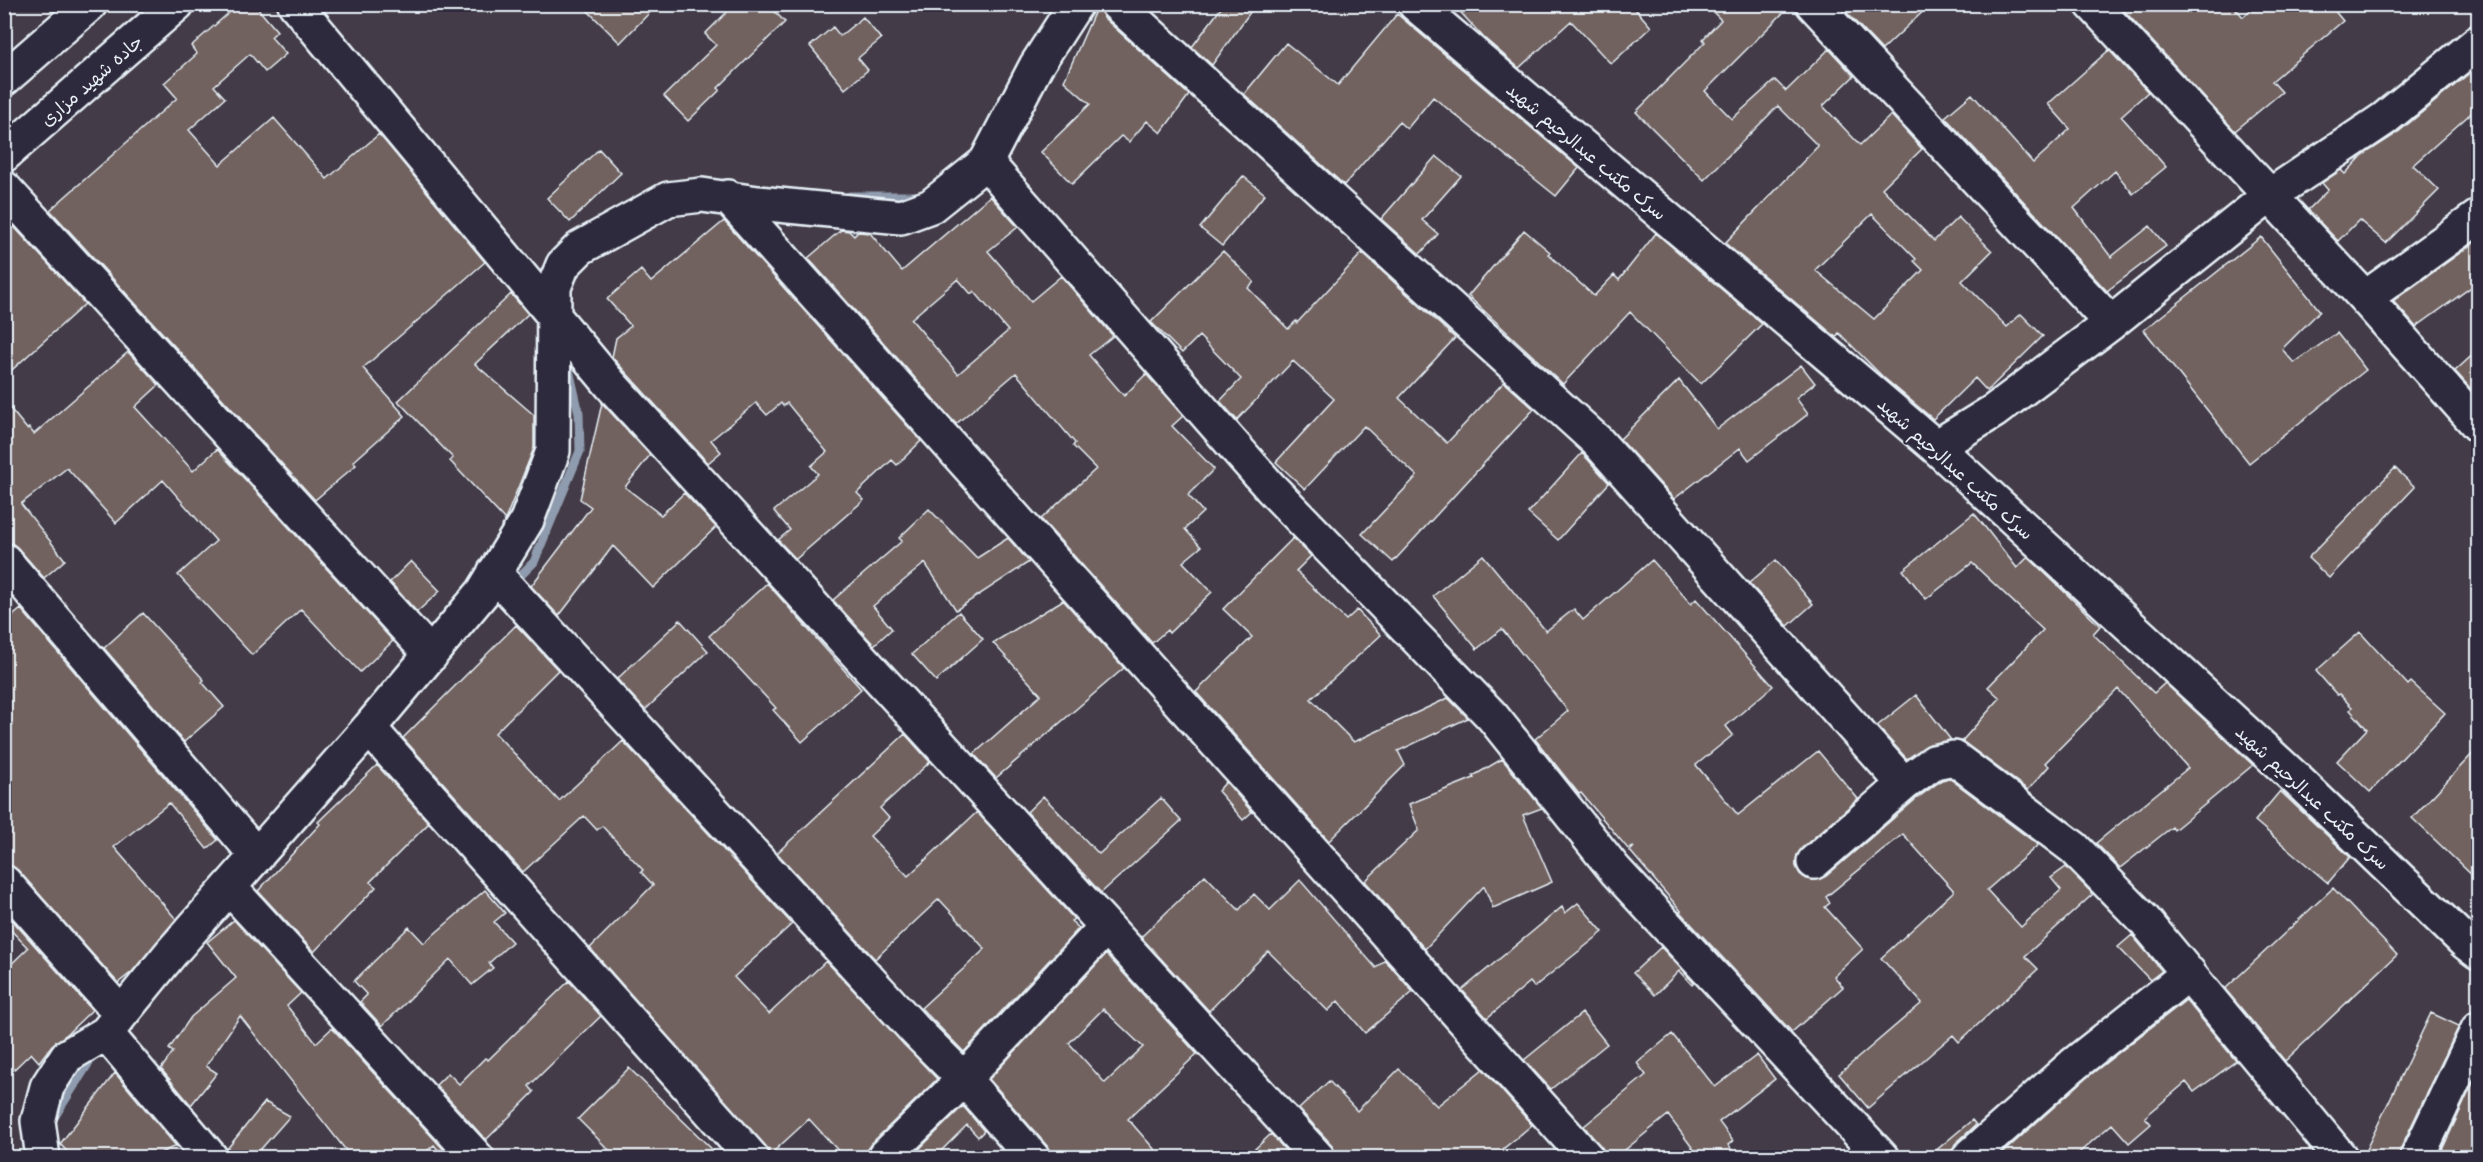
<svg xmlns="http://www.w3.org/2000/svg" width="2483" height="1162" viewBox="0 0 2483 1162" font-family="Mali,'Playpen Sans Arabic',sans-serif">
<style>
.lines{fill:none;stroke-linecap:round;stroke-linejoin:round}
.stream{stroke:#8f9bae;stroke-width:9}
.building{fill:#72625f;stroke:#e8f1f8;stroke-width:1.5;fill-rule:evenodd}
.minor-casing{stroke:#e8f1f8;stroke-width:38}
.major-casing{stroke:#e8f1f8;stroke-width:38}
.minor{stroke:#2f2a3d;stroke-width:33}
.major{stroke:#2f2a3d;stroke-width:33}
.labels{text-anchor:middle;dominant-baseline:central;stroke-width:4.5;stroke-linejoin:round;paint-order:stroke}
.street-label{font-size:18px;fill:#e8f1f8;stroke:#2f2a3d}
</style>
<rect width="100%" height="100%" fill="#433b47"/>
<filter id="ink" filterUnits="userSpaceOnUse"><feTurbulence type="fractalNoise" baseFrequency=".0167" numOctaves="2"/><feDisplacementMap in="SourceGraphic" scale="12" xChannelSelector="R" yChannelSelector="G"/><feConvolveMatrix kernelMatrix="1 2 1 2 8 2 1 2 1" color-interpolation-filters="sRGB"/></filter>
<g filter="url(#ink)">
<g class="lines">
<!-- stream -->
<path class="stream" d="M 850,196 L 920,196
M 511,585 L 534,562 L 580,451 L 579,413 L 569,370
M 51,1122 L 95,1053"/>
</g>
<!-- building -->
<path class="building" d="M 239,4 L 254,4 L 277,31 L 271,37 L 286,54 L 265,72 L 250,54 L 214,86 L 225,98 L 189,130 L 220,165 L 274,118 L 327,179 L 379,134 L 485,262 L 363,368 L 405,416 L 353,462 L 356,465 L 315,500 L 50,210 L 177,98 L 164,83 L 197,54 L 191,46 Z
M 581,4 L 658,4 L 620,43 Z
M 735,4 L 767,4 L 785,22 L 718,88 L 720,90 L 688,121 L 664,96 L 716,45 L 705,34 Z
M 1098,4 L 1104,18 L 1189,95 L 1161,133 L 1147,121 L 1129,142 L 1121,136 L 1072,184 L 1041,152 L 1090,104 L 1064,81 Z
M 1224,4 L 1256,4 L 1212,65 L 1192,47 Z
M 1453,4 L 1631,4 L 1651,27 L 1611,64 L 1571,21 L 1519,68 L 1484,38 Z
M 1705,4 L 1792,4 L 1705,91 L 1732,119 L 1775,80 L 1786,91 L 1829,49 L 1854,76 L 1823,106 L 1860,145 L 1891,115 L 1922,149 L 1882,188 L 1934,241 L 1958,217 L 1992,251 L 1962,281 L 2007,327 L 2021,314 L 2043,336 L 1987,391 L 1975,378 L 1933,419 L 1883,377 L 1839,333 L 1836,337 L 1725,243 L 1818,146 L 1778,106 L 1704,180 L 1636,112 L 1705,42 L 1703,39 L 1721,20 ZM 1872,214 L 1916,259 L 1914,261 L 1923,270 L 1874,319 L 1815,270 Z
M 1857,4 L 1931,4 L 1882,50 L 1847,13 Z
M 2118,4 L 2232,4 L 2243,17 L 2257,4 L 2329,4 L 2343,21 L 2272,81 L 2282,92 L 2235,131 Z
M 1397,14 L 1579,168 L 1556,196 L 1433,97 L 1407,129 L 1399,122 L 1344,185 L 1244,94 L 1286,43 L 1338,85 Z
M 863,17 L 881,39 L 858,58 L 868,70 L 845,89 L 810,46 L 833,27 L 840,36 Z
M 2109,50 L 2148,92 L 2121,116 L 2166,167 L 2133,194 L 2115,171 L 2074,208 L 2111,257 L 2150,226 L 2166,246 L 2107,291 L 1945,117 L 1972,94 L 2033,163 L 2070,129 L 2048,104 Z
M 2478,66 L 2478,107 L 2413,165 L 2439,190 L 2386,243 L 2359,220 L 2338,241 L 2308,210 L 2328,190 L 2322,183 L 2341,170 L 2345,174 L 2363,155 L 2396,134 Z
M 599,149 L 621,173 L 570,222 L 547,198 Z
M 1436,156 L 1461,176 L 1422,220 L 1438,234 L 1420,254 L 1381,219 Z
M 1243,176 L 1265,194 L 1222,246 L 1200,228 Z
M 990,196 L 1018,227 L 988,251 L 1031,301 L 1061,276 L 1113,336 L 1089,355 L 1124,396 L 1146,374 L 1183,416 L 1172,426 L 1214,469 L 1188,495 L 1203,512 L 1185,529 L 1201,547 L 1183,562 L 1212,592 L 1169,633 L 1167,630 L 1152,643 L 1041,519 L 1096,469 L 1073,446 L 1075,443 L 1016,373 L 956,424 L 808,258 L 841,230 L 849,231 L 854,236 L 858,232 L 870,233 L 902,271 ZM 958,279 L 971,294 L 974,291 L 1008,331 L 958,374 L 911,319 Z
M 6,218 L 85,304 L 4,377 L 4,220 Z
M 724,221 L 921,441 L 897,465 L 892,460 L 857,493 L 864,500 L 796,559 L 778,540 L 790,530 L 774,511 L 818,474 L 811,466 L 827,452 L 787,403 L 783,406 L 781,403 L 767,415 L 756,403 L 711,440 L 721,452 L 708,463 L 612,357 L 616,338 L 631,326 L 607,299 L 641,270 L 651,282 Z
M 1524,230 L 1550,252 L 1548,254 L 1594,296 L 1614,275 L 1619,280 L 1656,233 L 1762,324 L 1701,384 L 1630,312 L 1563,384 L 1468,296 Z
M 2261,237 L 2320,311 L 2282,349 L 2294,363 L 2337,333 L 2366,370 L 2249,463 L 2144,330 Z
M 2478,240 L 2478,282 L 2416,327 L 2393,301 Z
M 1223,251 L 1254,282 L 1248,288 L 1288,329 L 1296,321 L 1297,323 L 1362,253 L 1455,338 L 1399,398 L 1447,443 L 1504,382 L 1534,409 L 1393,562 L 1362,534 L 1417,476 L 1364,426 L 1305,489 L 1276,462 L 1334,399 L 1293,361 L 1237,420 L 1220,401 L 1241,379 L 1199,336 L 1182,353 L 1151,322 Z
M 511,294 L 528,314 L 475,364 L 534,415 L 534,448 L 505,520 L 450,461 L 453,458 L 398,401 Z
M 2478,350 L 2478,397 L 2455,371 Z
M 128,352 L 159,385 L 135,407 L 193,471 L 217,449 L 393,641 L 360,672 L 301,609 L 252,655 L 178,575 L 216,541 L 163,480 L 116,523 L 67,468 L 21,504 L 65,560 L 44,578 L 18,548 L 11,543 L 4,542 L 4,401 L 27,429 L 29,428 L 34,434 Z
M 1801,365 L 1815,383 L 1796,398 L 1808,414 L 1749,460 L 1740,448 L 1674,499 L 1620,439 L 1679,380 L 1717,429 Z
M 602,403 L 650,455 L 625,487 L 661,515 L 684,493 L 716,527 L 653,588 L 613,546 L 559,616 L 531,586 L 591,507 L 580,499 Z
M 1582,453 L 1609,483 L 1558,540 L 1528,513 Z
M 2395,468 L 2415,487 L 2329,578 L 2308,558 Z
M 929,509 L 977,558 L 1008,538 L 1029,562 L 956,610 L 925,563 L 873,606 L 892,629 L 874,645 L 833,600 L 902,541 L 899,538 Z
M 1974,513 L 2017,568 L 2028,557 L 2100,626 L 2093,634 L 2154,693 L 2165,683 L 2253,765 L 2174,830 L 2172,827 L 2120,868 L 2096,843 L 2188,768 L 2118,689 L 2045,763 L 2049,766 L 2028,790 L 1962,741 L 2000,698 L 1988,687 L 2043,630 L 1972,563 L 1926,599 L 1903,570 Z
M 1293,538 L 1311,556 L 1296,571 L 1346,620 L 1357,610 L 1381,635 L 1311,699 L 1354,742 L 1448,698 L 1468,718 L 1398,751 L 1405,765 L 1329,841 L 1196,692 L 1252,637 L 1223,609 Z
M 1483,555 L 1546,631 L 1574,609 L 1583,620 L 1652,560 L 1691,604 L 1696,599 L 1773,686 L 1726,726 L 1733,735 L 1696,765 L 1738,815 L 1818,751 L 1858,799 L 1802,848 L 1797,855 L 1796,866 L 1800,874 L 1807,879 L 1817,880 L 1826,876 L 1916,799 L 1942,780 L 1949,778 L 2038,845 L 1987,890 L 2021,927 L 2061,890 L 2051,878 L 2066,867 L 2093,894 L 2025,956 L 2038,969 L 1959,1042 L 1953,1035 L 1868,1108 L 1839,1074 L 1922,1003 L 1881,958 L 1954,891 L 1903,834 L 1826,897 L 1830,903 L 1825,907 L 1863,949 L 1834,976 L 1843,987 L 1792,1032 L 1680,912 L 1681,911 L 1630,851 L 1634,847 L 1628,849 L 1581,793 L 1579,794 L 1535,739 L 1568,711 L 1502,629 L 1477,649 L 1433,596 Z
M 1776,560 L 1813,604 L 1788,626 L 1749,583 Z
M 411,561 L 440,591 L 417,612 L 390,582 Z
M 767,583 L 861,689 L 802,742 L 773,710 L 776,708 L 709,636 Z
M 1063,600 L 1124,668 L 996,778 L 974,754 L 1041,695 L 993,643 Z
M 21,609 L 218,840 L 207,849 L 169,803 L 114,847 L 176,919 L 133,971 L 118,983 L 18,870 L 4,864 L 4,623 Z
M 959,612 L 983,639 L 936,681 L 912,654 Z
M 143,613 L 204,680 L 202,682 L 224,707 L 184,742 L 104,648 Z
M 680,620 L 708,651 L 645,710 L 617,679 Z
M 516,625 L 558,670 L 495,733 L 559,801 L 623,741 L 792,924 L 734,977 L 769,1014 L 826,961 L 937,1079 L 870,1145 L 865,1158 L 845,1158 L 809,1119 L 771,1154 L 590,948 L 653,885 L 641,872 L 643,870 L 602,826 L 597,830 L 584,816 L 523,872 L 403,738 Z
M 2360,632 L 2408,685 L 2411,682 L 2445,713 L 2370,792 L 2337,761 L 2367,729 L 2350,710 L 2352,707 L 2339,694 L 2337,695 L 2316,671 Z
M 1916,695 L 1951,740 L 1930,744 L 1907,759 L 1877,726 Z
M 905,734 L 930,762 L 880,808 L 889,818 L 870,836 L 908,876 L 977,812 L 1074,919 L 1071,921 L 1079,928 L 964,1052 L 921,1008 L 985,949 L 939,899 L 875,959 L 777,853 Z
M 2478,748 L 2478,881 L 2412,818 Z
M 1502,759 L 1542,808 L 1523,815 L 1552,882 L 1493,908 L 1484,886 L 1425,949 L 1365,881 L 1419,830 L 1409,804 L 1474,778 L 1473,776 Z
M 377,765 L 429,823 L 370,882 L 376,887 L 314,952 L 258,891 L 320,824 L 318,822 Z
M 1226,782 L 1252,812 L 1243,820 L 1218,791 Z
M 2280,791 L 2350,857 L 2328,883 L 2255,821 Z
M 1043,796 L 1099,854 L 1161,798 L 1181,821 L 1101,893 L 1027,812 Z
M 1205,875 L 1239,910 L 1254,894 L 1270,910 L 1300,880 L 1376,968 L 1385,960 L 1413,992 L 1365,1033 L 1338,1001 L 1328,1011 L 1268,951 L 1209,1011 L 1141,937 Z
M 2333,888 L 2397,955 L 2285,1061 L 2225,989 Z
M 485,890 L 505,913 L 494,922 L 512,942 L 489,963 L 493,968 L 472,985 L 450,959 L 382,1026 L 360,1002 L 367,995 L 354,981 L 409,927 L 424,943 Z
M 1578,903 L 1603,932 L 1534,987 L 1530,982 L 1487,1018 L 1462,990 L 1562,907 L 1565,913 Z
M 4,911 L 92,1010 L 67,1034 L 52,1045 L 39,1062 L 31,1053 L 4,1079 L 4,971 L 28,948 L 4,923 Z
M 234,920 L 301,993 L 287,1006 L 316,1043 L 332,1028 L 448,1154 L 444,1157 L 434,1145 L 419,1158 L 352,1158 L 240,1016 L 206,1066 L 217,1073 L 191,1105 L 161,1069 L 173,1052 L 169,1049 L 191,1017 L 236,978 L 207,942 Z
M 2132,935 L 2162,971 L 2150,980 L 2118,947 Z
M 1661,947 L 1694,983 L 1692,985 L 1679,971 L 1655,995 L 1633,973 Z
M 1106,954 L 1197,1054 L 1128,1119 L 1162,1158 L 1051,1158 L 1047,1146 L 989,1079 ZM 1103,1009 L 1143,1047 L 1105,1083 L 1069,1043 Z
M 569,981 L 601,1016 L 529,1086 L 534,1092 L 486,1140 L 436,1085 L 448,1073 L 459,1084 L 485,1058 L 488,1060 Z
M 2186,1000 L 2236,1061 L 2194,1092 L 2186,1082 L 2145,1117 L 2151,1124 L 2129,1143 L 2112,1124 L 2073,1158 L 1997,1158 L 2085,1079 Z
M 1582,1013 L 1607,1044 L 1551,1089 L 1524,1060 Z
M 2431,1013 L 2459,1026 L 2400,1150 L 2399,1158 L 2362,1158 Z
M 1672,1034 L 1715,1087 L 1757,1055 L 1775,1079 L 1719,1122 L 1733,1141 L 1728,1145 L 1738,1158 L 1700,1158 L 1668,1115 L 1615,1158 L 1608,1158 L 1584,1126 L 1646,1075 L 1637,1063 Z
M 629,1068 L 721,1158 L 617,1158 L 578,1119 Z
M 1399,1069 L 1437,1106 L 1483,1069 L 1532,1125 L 1492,1158 L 1337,1158 L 1332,1145 L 1299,1109 L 1329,1081 L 1357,1111 Z
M 2478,1072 L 2478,1158 L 2449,1158 L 2442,1150 Z
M 115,1073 L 176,1146 L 149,1158 L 73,1158 L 60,1144 Z
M 265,1102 L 290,1116 L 253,1158 L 229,1158 L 227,1149 Z
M 963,1106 L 984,1131 L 978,1137 L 967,1125 L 934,1158 L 910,1158 Z
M 1972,1120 L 1976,1125 L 1955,1144 L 1950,1158 L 1927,1158 Z
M 1271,1134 L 1287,1152 L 1281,1158 L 1245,1158 Z"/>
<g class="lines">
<!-- minor casing -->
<g class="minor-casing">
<path id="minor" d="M 295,4 L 612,386 L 1318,1158
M 1117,4 L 1597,441 L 1904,784
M 1415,4 L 1936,447 L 2294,777 L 2466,943 L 2478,952
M 1813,4 L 2111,323
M 2092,4 L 2365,298 L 2478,425
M 986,162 L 1270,487 L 1492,716 L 1615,870 L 1882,1158
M 4,188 L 431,655
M 728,197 L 1587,1158
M 2365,298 L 2478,217
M 1936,447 L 1994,411 L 2111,323 L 2269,196 L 2384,119 L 2478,42
M 4,560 L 257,856
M 494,573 L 916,1031 L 964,1079 L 1033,1158
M 369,728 L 752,1158
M 1814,862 L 1904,784 L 1934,762 L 1954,758 L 2074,848 L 2145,921 L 2341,1158
M 4,882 L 120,1013
M 229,887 L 477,1158
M 106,1033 L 211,1158
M 43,1158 L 38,1121 L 47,1087 L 67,1056 L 106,1033 L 171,953 L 369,728 L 483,592 L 527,520 L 553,451 L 554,287 L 563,265 L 580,248 L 668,199 L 702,195 L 758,203 L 901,217 L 931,206 L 986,162 L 1036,66 L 1076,4
M 883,1158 L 964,1079 L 1106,927
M 1968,1158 L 2073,1065 L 2189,973
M 2417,1158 L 2478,1029"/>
</g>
<!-- major casing -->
<g class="major-casing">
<path id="major" d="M 4,79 L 90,4
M 4,155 L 177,4"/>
</g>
<!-- minor -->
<use href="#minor" class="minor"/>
<!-- major -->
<use href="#major" class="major"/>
</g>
</g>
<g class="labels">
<!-- street labels -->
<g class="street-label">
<text transform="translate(91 80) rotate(-41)">جاده شهید مزاری</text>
<text transform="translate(1587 151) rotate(40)">سرک مکتب عبدالرحیم شهید</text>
<text transform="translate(1956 468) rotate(42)">سرک مکتب عبدالرحیم شهید</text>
<text transform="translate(2313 797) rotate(43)">سرک مکتب عبدالرحیم شهید</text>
</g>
</g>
<!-- margin -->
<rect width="2483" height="1162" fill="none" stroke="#2f2a3d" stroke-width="24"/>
<rect x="12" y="12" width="2459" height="1138" fill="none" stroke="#e8f1f8" stroke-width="2" filter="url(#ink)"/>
</svg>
